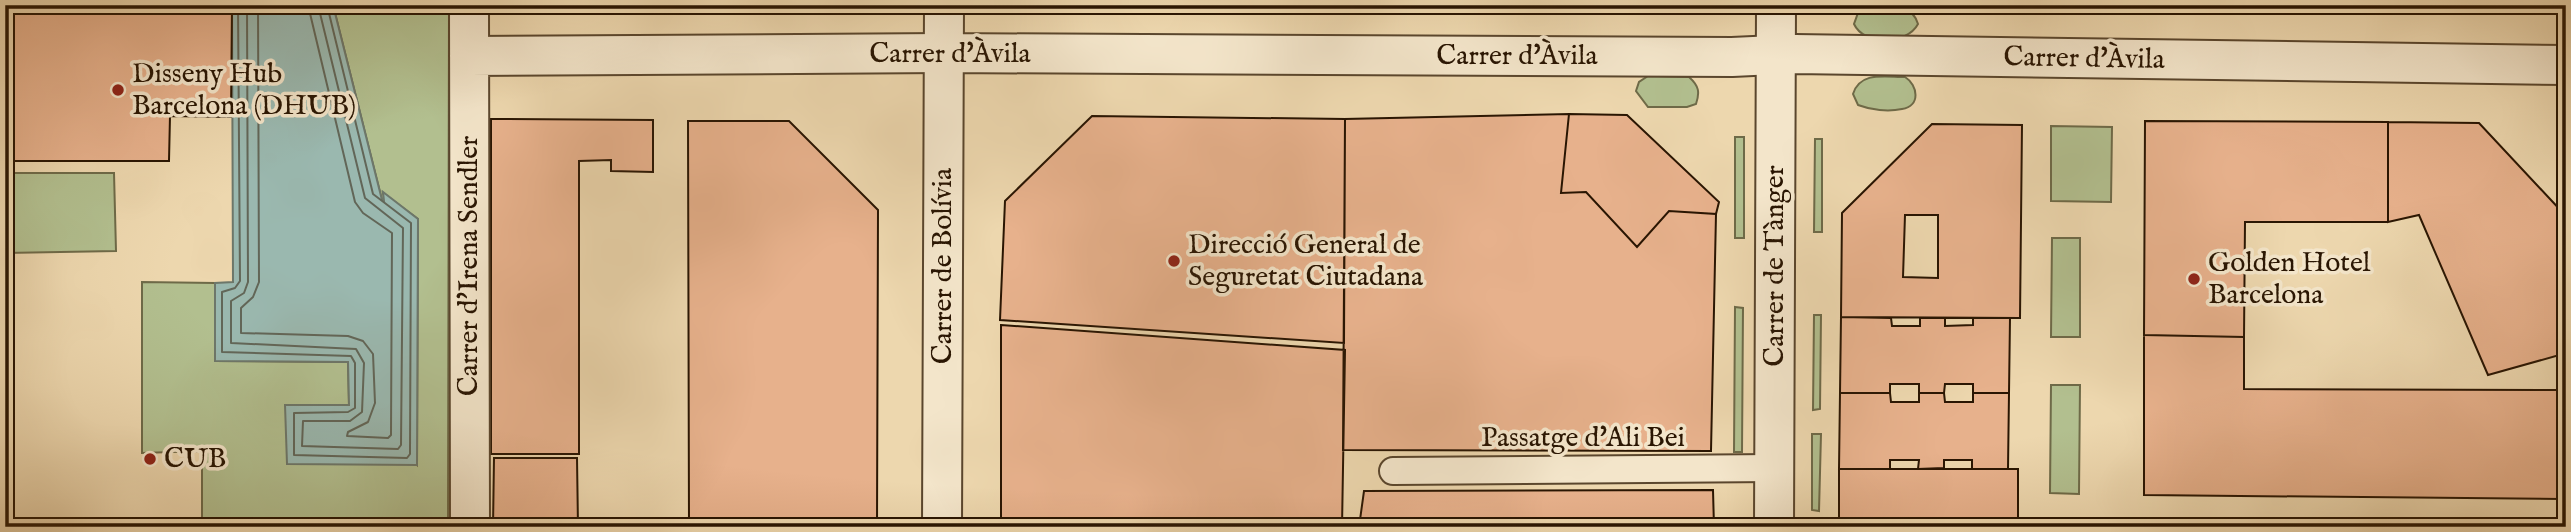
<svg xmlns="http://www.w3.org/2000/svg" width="2571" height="532" viewBox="0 0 2571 532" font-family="'IM FELL English',serif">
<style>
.green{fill:#b2bf8f;stroke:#6e6a48;stroke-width:2}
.water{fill:#9ab8af;stroke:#6d776a;stroke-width:2}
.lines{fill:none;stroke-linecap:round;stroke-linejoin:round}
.shore{stroke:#626658;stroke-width:2}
.building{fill:#e7b18c;stroke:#291502;stroke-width:2;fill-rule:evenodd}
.service-casing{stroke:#5a462d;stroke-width:30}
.pedestrian-casing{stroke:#5a462d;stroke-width:42}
.minor-casing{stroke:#5a462d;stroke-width:42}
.tertiary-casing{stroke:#5a462d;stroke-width:42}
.service{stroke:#f3e5ca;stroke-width:26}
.pedestrian{stroke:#f3e5ca;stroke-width:38}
.minor{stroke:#f3e5ca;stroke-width:38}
.tertiary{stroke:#f3e5ca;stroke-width:38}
.poi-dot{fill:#8f2418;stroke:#f3e5ca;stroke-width:2.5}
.labels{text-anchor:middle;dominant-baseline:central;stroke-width:7;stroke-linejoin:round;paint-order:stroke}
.street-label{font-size:28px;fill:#291502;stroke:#f3e5ca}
.poi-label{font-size:28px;fill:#291502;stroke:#f3e5ca;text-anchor:start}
</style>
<rect width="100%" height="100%" fill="#edd7ae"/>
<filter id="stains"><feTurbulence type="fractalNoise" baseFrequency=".00286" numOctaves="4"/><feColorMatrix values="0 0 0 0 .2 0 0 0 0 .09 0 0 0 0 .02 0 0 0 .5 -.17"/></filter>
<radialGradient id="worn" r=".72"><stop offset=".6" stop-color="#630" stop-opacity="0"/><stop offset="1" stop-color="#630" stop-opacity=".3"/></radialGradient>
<!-- green -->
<path class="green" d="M 333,5 L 449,5 L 448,527 L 202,527 L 202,451 L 142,453 L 142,282 L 215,283 L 215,361 L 348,362 L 349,405 L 417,465 L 418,219 L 383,193 L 385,202 L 382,200 Z
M 1867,7 C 1886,8 1912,2 1918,24 C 1907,45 1864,46 1854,24 L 1858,13 Z
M 1648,76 L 1689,77 C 1699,86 1700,92 1696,104 L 1687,107 L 1648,107 L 1636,91 L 1639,82 Z
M 1905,77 C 1918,85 1921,106 1902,109 C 1888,112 1871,110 1858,105 L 1853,94 C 1860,71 1885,77 1905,77 Z
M 2051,126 L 2112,127 L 2111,202 L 2051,201 Z
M 1735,137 L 1744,137 L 1744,238 L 1735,238 Z
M 1815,139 L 1822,139 L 1822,232 L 1814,232 Z
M 5,173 L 114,173 L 116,251 L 5,253 Z
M 2052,238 L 2080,238 L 2080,337 L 2051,337 Z
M 1735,307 L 1743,308 L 1742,452 L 1734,452 Z
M 1814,315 L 1821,315 L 1820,409 L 1813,410 Z
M 2051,385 L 2080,385 L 2079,494 L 2050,493 Z
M 1812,434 L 1821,434 L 1819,511 L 1812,510 Z"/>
<!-- water -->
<path class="water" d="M 232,5 L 333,5 L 382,200 L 384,201 L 383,192 L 418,219 L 417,465 L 287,464 L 285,405 L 349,405 L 348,362 L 215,361 L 215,283 L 233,282 Z"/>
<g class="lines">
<!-- shore -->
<path class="shore" d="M 238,5 L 240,281 L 235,288 L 222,292 L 222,352 L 351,356 L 355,363 L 355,408 L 348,412 L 294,413 L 294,455 L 407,458 L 410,454 L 411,223 L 373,194 L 327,5
M 247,5 L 248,282 L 244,293 L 231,301 L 231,343 L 356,349 L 364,363 L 362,412 L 350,421 L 303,421 L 302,446 L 398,449 L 401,445 L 403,228 L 365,198 L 318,5
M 258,5 L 259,282 L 253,297 L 241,308 L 241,333 L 348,336 L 363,341 L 373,354 L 375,403 L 368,422 L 348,432 L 347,436 L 388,438 L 391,435 L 392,233 L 363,213 L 355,202 L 308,5"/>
</g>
<!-- building -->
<path class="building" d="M 5,5 L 232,5 L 231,117 L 170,116 L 169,161 L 5,161 Z
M 1569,114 L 1561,193 L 1586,192 L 1637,247 L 1669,211 L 1716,214 L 1711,451 L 1343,450 L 1345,119 Z
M 1569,114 L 1627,115 L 1719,202 L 1716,214 L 1669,211 L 1637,247 L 1586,192 L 1561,193 Z
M 1092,116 L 1345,119 L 1344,343 L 1000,320 L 1005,201 Z
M 491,119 L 653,120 L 653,172 L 611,171 L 611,160 L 579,161 L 579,454 L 491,454 Z
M 688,121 L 789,121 L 878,210 L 877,527 L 689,527 Z
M 2145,121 L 2388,122 L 2388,222 L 2245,222 L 2244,337 L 2144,335 Z
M 2388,122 L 2479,123 L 2564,214 L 2563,354 L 2488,375 L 2419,215 L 2388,222 Z
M 1932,124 L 2022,125 L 2020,318 L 1841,317 L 1842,213 ZM 1905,215 L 1938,215 L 1938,278 L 1903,277 Z
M 1841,317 L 1891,318 L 1892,326 L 1920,326 L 1920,318 L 1945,318 L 1945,326 L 1973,325 L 1973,318 L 2010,318 L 2009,393 L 1973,393 L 1973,384 L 1945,384 L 1944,393 L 1919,393 L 1919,384 L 1890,384 L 1890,393 L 1840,393 Z
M 1001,325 L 1345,350 L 1342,527 L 1001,527 Z
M 2144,335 L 2244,337 L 2244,389 L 2564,390 L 2561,499 L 2144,495 Z
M 1840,393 L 1890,393 L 1891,402 L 1919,402 L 1919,393 L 1944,393 L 1945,402 L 1973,402 L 1973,393 L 2009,393 L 2008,469 L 1972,469 L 1972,460 L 1944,460 L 1944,468 L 1918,469 L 1919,460 L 1890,460 L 1890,469 L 1839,469 Z
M 494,458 L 577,458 L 578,527 L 493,527 Z
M 1839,469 L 2018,469 L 2018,527 L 1839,527 Z
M 1713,490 L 1714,527 L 1359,527 L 1364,491 Z"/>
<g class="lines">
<!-- service casing -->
<g class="service-casing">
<path id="service" d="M 1393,471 L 1774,468"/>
</g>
<!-- pedestrian casing -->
<g class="pedestrian-casing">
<path id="pedestrian" d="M 469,5 L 470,527
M 469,56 L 944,53"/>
</g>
<!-- minor casing -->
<g class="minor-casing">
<path id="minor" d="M 944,53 L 1732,57 L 1795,54 L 2566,65
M 942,527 L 944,5"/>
</g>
<!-- tertiary casing -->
<g class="tertiary-casing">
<path id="tertiary" d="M 1774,527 L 1776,5"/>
</g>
<!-- service -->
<use href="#service" class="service"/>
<!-- pedestrian -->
<use href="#pedestrian" class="pedestrian"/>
<!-- minor -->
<use href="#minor" class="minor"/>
<!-- tertiary -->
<use href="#tertiary" class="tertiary"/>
</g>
<!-- markers -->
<g class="poi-dot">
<circle cx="118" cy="90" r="7"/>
<circle cx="1174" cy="261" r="7"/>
<circle cx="2194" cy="279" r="7"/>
<circle cx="150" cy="459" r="7"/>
</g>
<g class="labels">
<!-- street labels -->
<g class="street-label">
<text x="950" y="54">Carrer d'Àvila</text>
<text x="1517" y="56">Carrer d'Àvila</text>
<text transform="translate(2084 59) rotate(1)">Carrer d'Àvila</text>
<text transform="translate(469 266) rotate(-90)">Carrer d'Irena Sendler</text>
<text transform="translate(943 266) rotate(-90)">Carrer de Bolívia</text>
<text transform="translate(1775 266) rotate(-90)">Carrer de Tànger</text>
<text x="1583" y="438">Passatge d'Ali Bei</text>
</g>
<!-- poi labels -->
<g class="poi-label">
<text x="132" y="74">Disseny Hub<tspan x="132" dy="32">Barcelona (DHUB)</tspan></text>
<text x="1188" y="245">Direcció General de<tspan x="1188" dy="32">Seguretat Ciutadana</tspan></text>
<text x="2208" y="263">Golden Hotel<tspan x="2208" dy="32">Barcelona</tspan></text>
<text x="164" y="459">CUB</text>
</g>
</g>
<!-- margin -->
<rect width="2571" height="532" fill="none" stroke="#edd7ae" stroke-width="28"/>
<rect x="7" y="7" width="2557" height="518" fill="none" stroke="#291502" stroke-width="3.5"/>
<rect x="14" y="14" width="2543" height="504" fill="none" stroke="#291502" stroke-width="2"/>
<rect width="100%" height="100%" filter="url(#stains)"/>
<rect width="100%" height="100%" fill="url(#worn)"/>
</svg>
